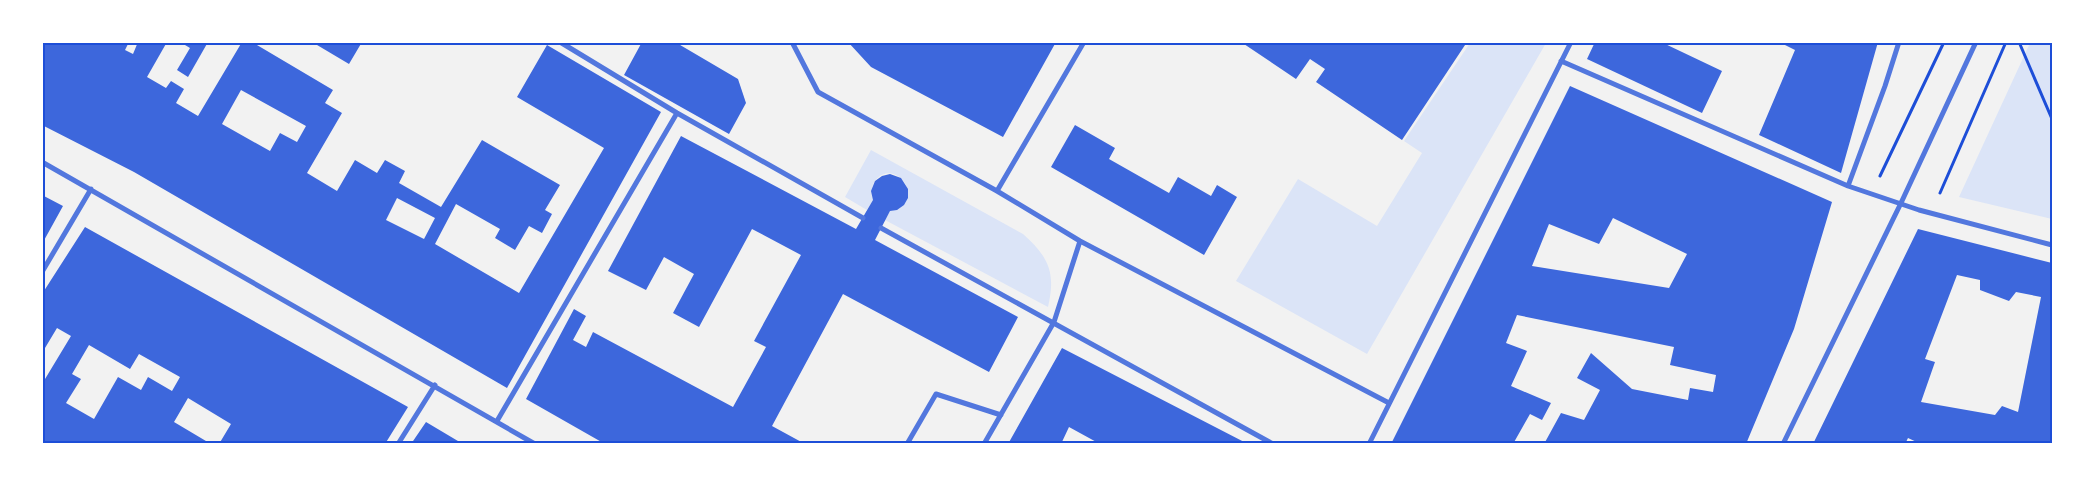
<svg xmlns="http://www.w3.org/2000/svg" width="2095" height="486" viewBox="0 0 2095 486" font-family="'Space Grotesk',sans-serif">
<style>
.green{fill:#dbe4f7}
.building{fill:#3d67dc;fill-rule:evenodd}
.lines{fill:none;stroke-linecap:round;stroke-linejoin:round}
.path{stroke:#1d4ed8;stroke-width:3}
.minor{stroke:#5277de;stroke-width:5}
.neatline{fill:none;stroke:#1d4ed8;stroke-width:2}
</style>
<rect width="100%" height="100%" fill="#f2f2f2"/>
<!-- green -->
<path class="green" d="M 1470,43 L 1546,43 L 1367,354 L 1236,281 L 1298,179 L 1377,226 L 1422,153 L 1404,141 Z
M 2030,43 L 2052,43 L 2052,219 L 1959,197 Z
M 871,150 L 1023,234 C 1049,257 1056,273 1048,307 L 885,220 L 890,211 C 929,203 895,155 875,181 C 870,188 874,193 873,200 C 872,203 869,207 867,210 L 845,197 Z"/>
<!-- building -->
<path class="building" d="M 42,42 L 129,42 L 125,50 L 133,54 L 138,42 L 167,42 L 147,77 L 166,88 L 171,81 L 184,89 L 176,103 L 198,116 L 242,42 L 252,42 L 333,90 L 325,103 L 342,113 L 307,173 L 337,191 L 355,160 L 377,173 L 385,160 L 405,171 L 399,183 L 441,207 L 482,140 L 560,185 L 545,210 L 552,214 L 542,233 L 529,226 L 515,250 L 495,238 L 500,229 L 456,204 L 435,244 L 519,293 L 604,148 L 517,97 L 547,45 L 661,112 L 507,388 L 134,172 L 42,125 ZM 241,90 L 306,126 L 297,142 L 280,133 L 270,151 L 222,124 ZM 397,198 L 435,218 L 424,239 L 386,220 Z
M 180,42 L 208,42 L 188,77 L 177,70 L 190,48 Z
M 312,42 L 362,42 L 349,64 Z
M 642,42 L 675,42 L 738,79 L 746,103 L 729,134 L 624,75 Z
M 848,42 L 1056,42 L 1003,137 L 871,67 Z
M 1241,42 L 1467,42 L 1402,140 L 1316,82 L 1325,69 L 1310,59 L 1296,79 Z
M 1595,42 L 1661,42 L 1722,71 L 1702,113 L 1587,59 Z
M 1779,42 L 1878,42 L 1841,173 L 1759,135 L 1795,50 Z
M 1570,86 L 1832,202 L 1794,329 L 1746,444 L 1544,444 L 1561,413 L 1584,420 L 1600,390 L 1577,378 L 1591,353 L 1632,389 L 1688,400 L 1690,388 L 1713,392 L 1716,375 L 1670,365 L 1674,347 L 1517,315 L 1506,343 L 1527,351 L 1511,386 L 1551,403 L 1542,420 L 1530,414 L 1513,444 L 1391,444 ZM 1613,218 L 1687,254 L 1669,288 L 1532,266 L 1549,224 L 1599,244 Z
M 1075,125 L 1115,148 L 1109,159 L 1169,193 L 1178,177 L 1211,196 L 1217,185 L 1237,197 L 1204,255 L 1051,167 Z
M 681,136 L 856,229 L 873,200 L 871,191 L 875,181 L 882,176 L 890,174 L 901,178 L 908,189 L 908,198 L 904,205 L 897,210 L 890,211 L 875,240 L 1018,317 L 989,372 L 843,294 L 772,426 L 805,444 L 605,444 L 526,399 L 574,309 L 586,316 L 573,340 L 586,347 L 593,332 L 733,407 L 766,347 L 754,341 L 801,255 L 752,229 L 699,327 L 673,313 L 694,274 L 664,257 L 646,290 L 608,271 Z
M 42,195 L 63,206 L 42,244 Z
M 85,227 L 408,407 L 385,444 L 219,444 L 231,424 L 188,398 L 174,422 L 211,444 L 42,444 L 42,384 L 71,336 L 57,328 L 42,353 L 42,294 ZM 89,345 L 130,369 L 139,354 L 180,377 L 172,391 L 148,377 L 141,390 L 118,377 L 94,419 L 66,403 L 81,379 L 72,374 Z
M 1918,229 L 2052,263 L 2052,444 L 1921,444 L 1908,438 L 1905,444 L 1813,444 ZM 1957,275 L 1980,280 L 1980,290 L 2009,301 L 2016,292 L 2041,297 L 2018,412 L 2002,406 L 1995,415 L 1921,402 L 1935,362 L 1925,359 Z
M 1062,348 L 1248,444 L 1100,444 L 1069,427 L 1061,444 L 1008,444 Z
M 426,422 L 463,444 L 411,444 Z"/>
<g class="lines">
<!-- path -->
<path class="path" d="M 2019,42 L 2052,119
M 1880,176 L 1944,42
M 1940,193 L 2006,42"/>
<!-- minor -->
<path class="minor" d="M 560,42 L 677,113 L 863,218
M 792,42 L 818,92 L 997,191 L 1080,241 L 1389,403
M 1561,61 L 1848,186 L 1919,210 L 2052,245
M 42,162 L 535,444
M 1848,186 L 1885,86 L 1899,42
M 997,191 L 1084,42
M 881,228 L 1273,444
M 42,272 L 91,189
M 497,421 L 677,113
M 398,444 L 435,385
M 907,444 L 936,394 L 1001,415
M 984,444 L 1054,322 L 1080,241
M 1369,444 L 1571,42
M 1783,444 L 1901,203 L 1976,42"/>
</g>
<!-- border -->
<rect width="2095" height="486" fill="none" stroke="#ffffff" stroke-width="88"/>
<rect x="44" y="44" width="2007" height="398" class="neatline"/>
</svg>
